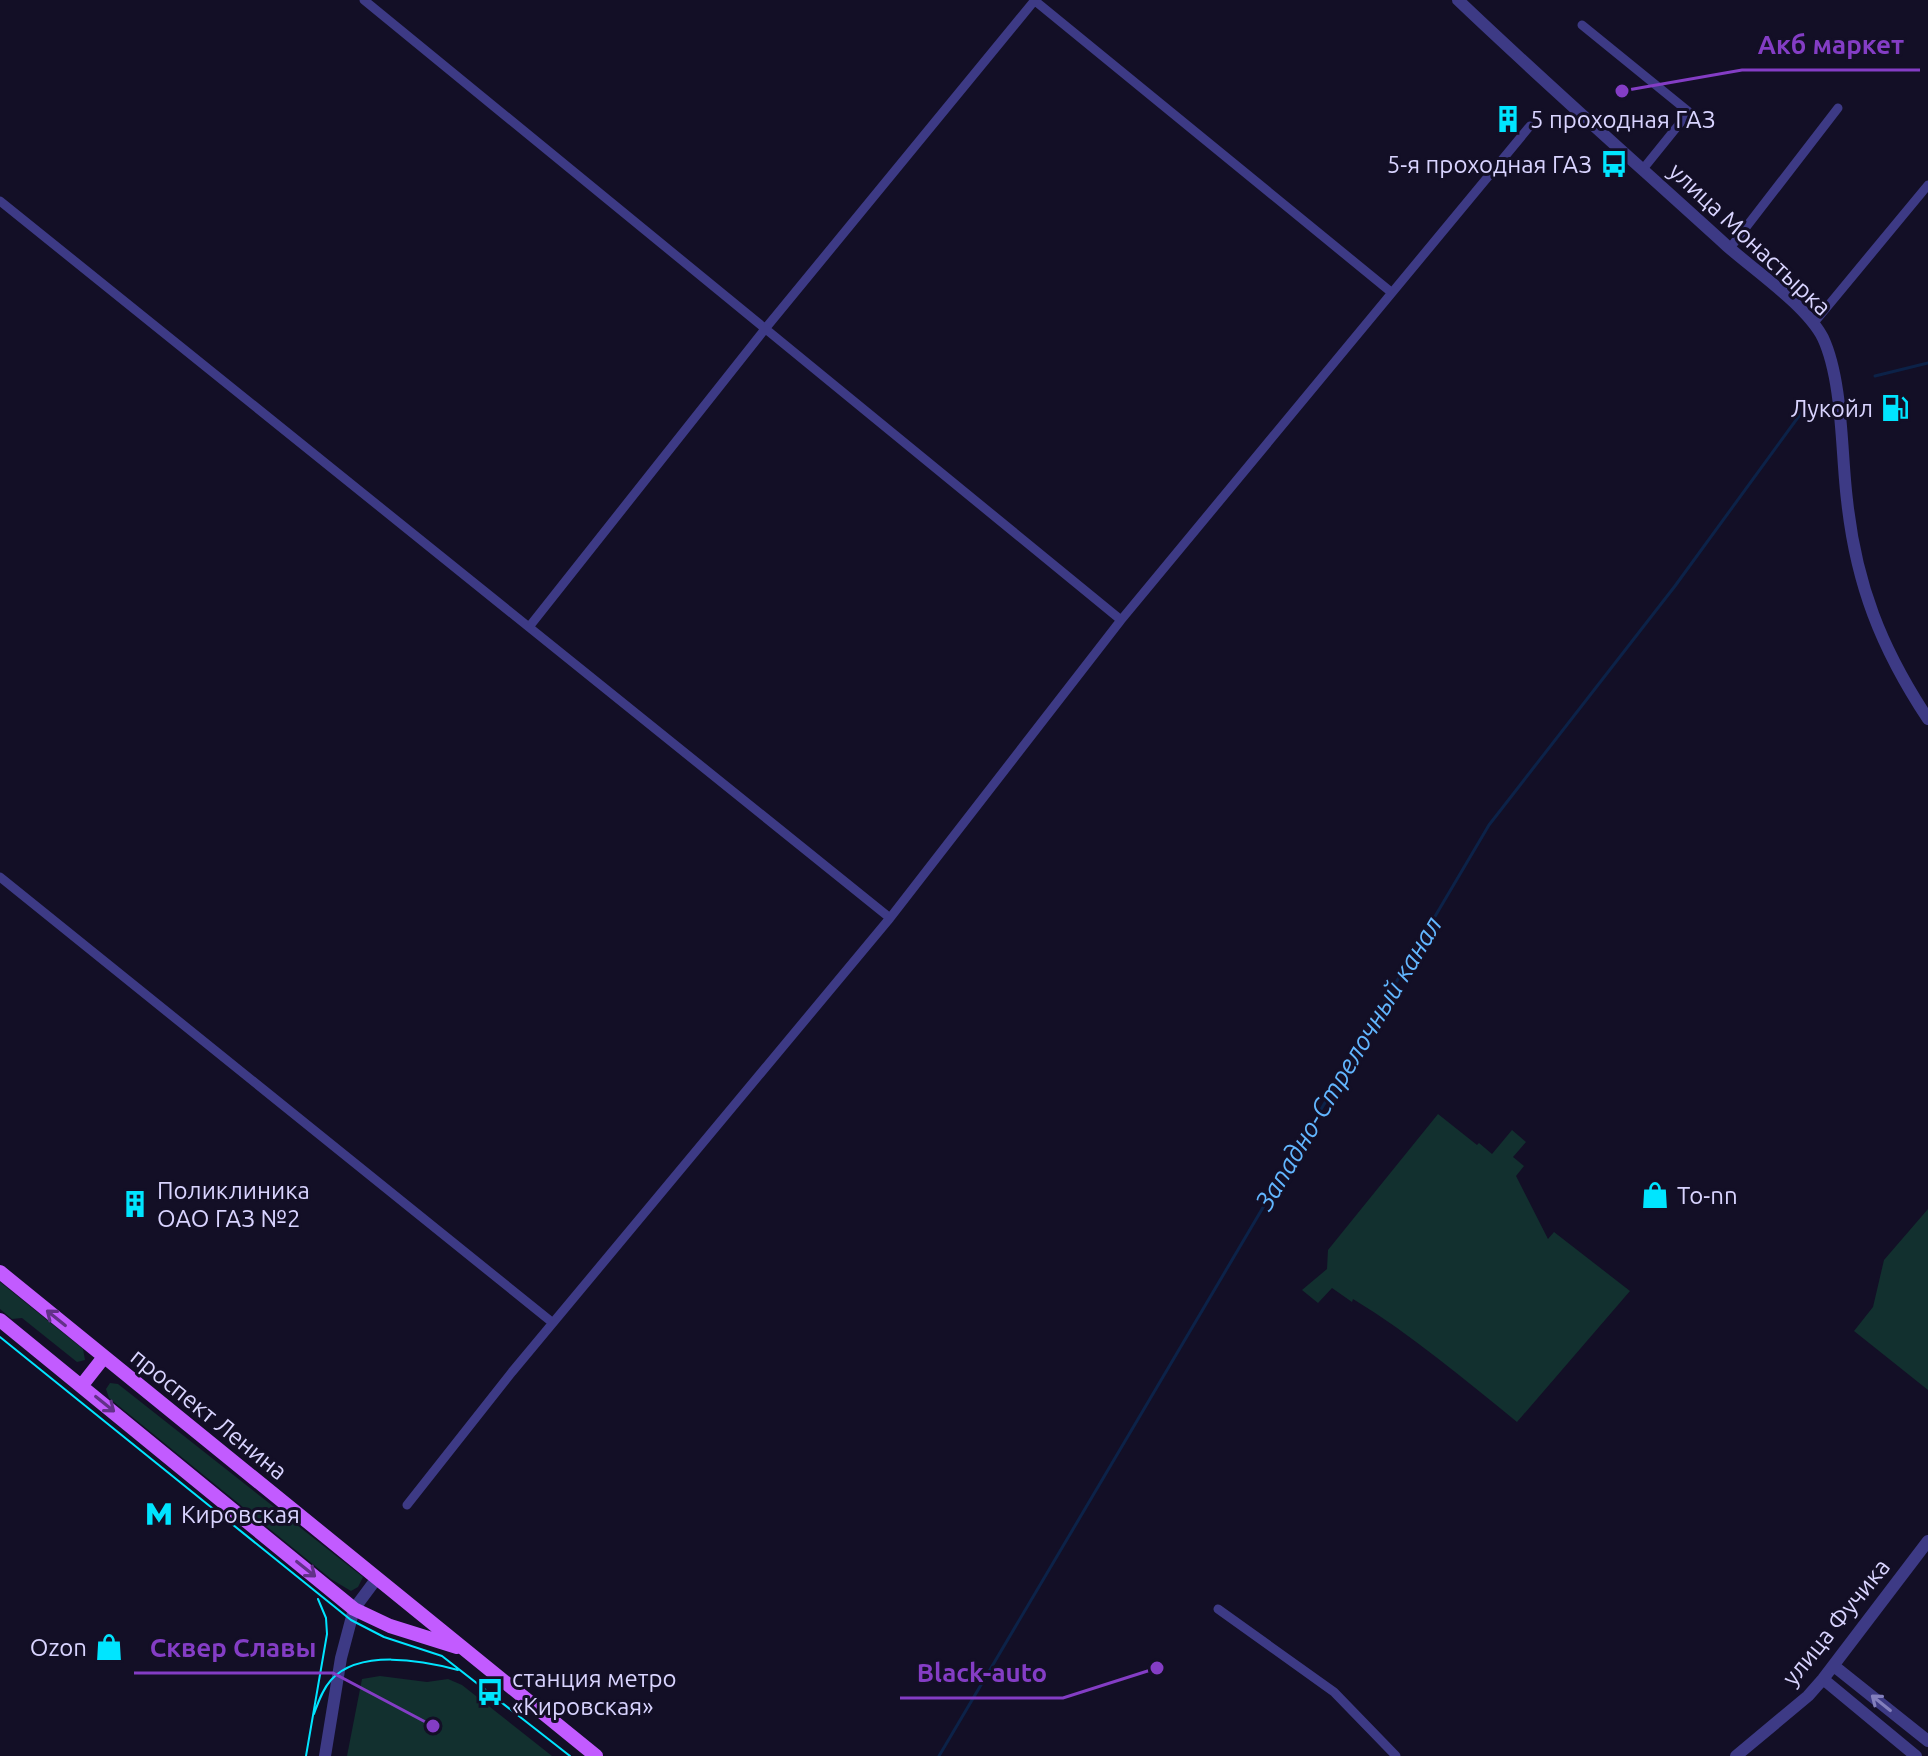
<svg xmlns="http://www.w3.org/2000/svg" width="1928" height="1756" viewBox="0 0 1928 1756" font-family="Ubuntu,sans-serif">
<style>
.green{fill:#12302f}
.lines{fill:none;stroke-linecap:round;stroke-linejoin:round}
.stream{stroke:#0c2248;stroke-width:3}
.minor{stroke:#3d3a85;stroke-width:9}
.tertiary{stroke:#3d3a85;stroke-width:12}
.primary{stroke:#c25bff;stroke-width:14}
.tram{stroke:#00e5ff;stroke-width:2}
.oneway{stroke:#623188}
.oneway2{stroke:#837fbc}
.labels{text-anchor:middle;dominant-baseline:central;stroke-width:6;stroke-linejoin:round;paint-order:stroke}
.poi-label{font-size:24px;fill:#d9d4ff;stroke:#130f26;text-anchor:start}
.street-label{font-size:24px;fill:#d9d4ff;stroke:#130f26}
.water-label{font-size:26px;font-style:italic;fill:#62b6ff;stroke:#130f26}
.leader{fill:none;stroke:#843dc5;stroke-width:3}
.callout-dot{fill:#843dc5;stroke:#130f26;stroke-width:3}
.callout-label{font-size:26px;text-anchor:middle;font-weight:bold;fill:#843dc5;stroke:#130f26;stroke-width:6;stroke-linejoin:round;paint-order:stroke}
</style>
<rect width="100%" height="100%" fill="#130f26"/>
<!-- green -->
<path class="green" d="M 1438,1114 L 1477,1145 L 1479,1143 L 1492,1154 L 1512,1130 L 1526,1142 L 1513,1157 L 1524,1166 L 1516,1176 L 1548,1239 L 1554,1232 L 1630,1291 L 1517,1422 C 1464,1379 1412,1335 1353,1299 L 1352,1302 L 1332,1288 L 1318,1303 L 1302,1290 L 1327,1269 L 1328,1250 Z
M 1928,1209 L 1928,1390 L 1854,1331 L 1873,1307 L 1884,1260 Z
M 0,1282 L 83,1349 L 85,1360 L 77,1362 L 22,1318 L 12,1319 L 0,1309 Z
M 110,1383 L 118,1384 L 363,1577 L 358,1587 L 351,1591 L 331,1579 L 109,1398 L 106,1389 Z
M 380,1676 L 427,1682 L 448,1679 L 462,1685 L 552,1756 L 347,1756 L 362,1679 Z"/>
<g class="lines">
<!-- stream -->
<path class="stream" d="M 1875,376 L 1928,363
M 939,1756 L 1489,825 L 1675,586 L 1807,405"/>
<!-- minor -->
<path class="minor" d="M 364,0 L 1121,620
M 1034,0 L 1391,292
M 1582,25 L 1689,112 L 1643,169
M 0,201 L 890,918
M 1730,248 L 1838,108
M 1813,324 L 1928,185
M 529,627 L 765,329 L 1035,0
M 0,877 L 553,1323
M 407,1505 L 512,1372 L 890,918 L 1121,620 L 1530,126
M 1218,1609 L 1334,1692 L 1396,1756"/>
<!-- tertiary -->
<path class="tertiary" d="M 1458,0 C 1546,84 1637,164 1727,246 C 1754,270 1807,306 1823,338 C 1843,381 1841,452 1847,500 C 1856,584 1881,648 1928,719
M 1834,1666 L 1928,1741
M 1823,1679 L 1916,1756
M 325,1756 L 341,1658 L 354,1609 L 377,1578
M 1736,1756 L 1808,1696 L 1823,1679 L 1928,1541"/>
<!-- primary -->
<path class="primary" d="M 0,1272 L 596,1756
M 0,1320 L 354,1609 L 390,1626 L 457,1647
M 82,1385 L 104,1357"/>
<!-- tram -->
<path class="tram" d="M 0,1337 L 351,1620 L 384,1637 L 442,1656 L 570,1756
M 314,1714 C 318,1703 322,1690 331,1680 C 359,1649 422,1660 458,1670
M 306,1756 L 327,1634 L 326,1618 L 318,1599"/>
</g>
<!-- one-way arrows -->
<defs><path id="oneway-shaft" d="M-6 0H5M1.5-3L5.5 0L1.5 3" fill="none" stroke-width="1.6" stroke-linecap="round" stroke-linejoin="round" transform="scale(2)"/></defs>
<g class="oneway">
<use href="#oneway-shaft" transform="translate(56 1318) rotate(-141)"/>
<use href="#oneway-shaft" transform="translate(105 1404) rotate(39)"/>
<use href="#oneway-shaft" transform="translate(306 1569) rotate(39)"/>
</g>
<use class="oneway2" href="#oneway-shaft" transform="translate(1881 1703) rotate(-141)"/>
<!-- icons -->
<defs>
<g id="building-bare" transform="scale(2.16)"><path d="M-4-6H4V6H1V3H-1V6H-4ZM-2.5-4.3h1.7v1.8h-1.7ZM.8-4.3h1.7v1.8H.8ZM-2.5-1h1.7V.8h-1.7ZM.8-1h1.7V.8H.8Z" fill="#00e5ff" stroke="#130f26" stroke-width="2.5" paint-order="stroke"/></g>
<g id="bus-bare" transform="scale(2.16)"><path d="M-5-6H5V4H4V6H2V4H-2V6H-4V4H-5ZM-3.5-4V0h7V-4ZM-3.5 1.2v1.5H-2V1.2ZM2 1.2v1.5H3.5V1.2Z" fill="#00e5ff" stroke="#130f26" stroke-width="2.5" paint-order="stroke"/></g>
<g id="fuel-bare" transform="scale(2.16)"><path d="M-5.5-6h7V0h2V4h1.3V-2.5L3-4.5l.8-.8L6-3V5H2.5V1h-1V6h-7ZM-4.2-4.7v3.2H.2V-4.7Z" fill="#00e5ff" stroke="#130f26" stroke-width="2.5" paint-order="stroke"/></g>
<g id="shop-bare" transform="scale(2.16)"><path d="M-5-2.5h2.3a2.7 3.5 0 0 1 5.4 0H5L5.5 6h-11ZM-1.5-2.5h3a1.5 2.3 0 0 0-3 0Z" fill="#00e5ff" stroke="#130f26" stroke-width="2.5" paint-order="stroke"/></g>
<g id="metro-bare" transform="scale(2.16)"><path d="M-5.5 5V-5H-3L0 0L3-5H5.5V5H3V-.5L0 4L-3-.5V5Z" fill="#00e5ff" stroke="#130f26" stroke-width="2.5" paint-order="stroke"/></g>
</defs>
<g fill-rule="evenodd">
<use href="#building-bare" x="1508" y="119"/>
<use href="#bus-bare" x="1614" y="164"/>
<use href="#fuel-bare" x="1895" y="408"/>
<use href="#shop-bare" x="1655" y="1195"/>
<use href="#building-bare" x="135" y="1204"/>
<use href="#metro-bare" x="159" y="1514"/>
<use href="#shop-bare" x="109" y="1647"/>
<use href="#bus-bare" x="490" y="1692"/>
</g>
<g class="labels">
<!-- poi labels -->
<g class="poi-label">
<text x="1530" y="119">5 проходная ГАЗ</text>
<text x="1592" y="164" text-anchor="end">5-я проходная ГАЗ</text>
<text x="1873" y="408" text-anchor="end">Лукойл</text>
<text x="157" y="1190">Поликлиника<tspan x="157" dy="28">ОАО ГАЗ №2</tspan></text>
<text x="1677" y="1195">To-nn</text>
<text x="181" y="1514">Кировская</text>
<text x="87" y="1647" text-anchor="end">Ozon</text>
<text x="512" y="1678">станция метро<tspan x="512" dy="28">«Кировская»</tspan></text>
</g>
<!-- street labels -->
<g class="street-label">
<text transform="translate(1750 239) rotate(43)">улица Монастырка</text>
<text transform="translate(209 1414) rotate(39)">проспект Ленина</text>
<text transform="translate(1836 1622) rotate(-51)">улица Фучика</text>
</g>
<!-- water labels -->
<g class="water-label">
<text transform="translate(1348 1063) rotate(-59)">Западно-Стрелочный канал</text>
</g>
</g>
<!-- callouts -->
<path class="leader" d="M1622 91L1742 70H1920M433 1726L333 1673H134M1157 1668L1063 1698H900"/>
<g class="callout-dot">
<circle cx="1622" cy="91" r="8"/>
<circle cx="433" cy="1726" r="8"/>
<circle cx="1157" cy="1668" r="8"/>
</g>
<g class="callout-label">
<text x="1831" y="54">Акб маркет</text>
<text x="233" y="1657">Сквер Славы</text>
<text x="982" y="1682">Black-auto</text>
</g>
</svg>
